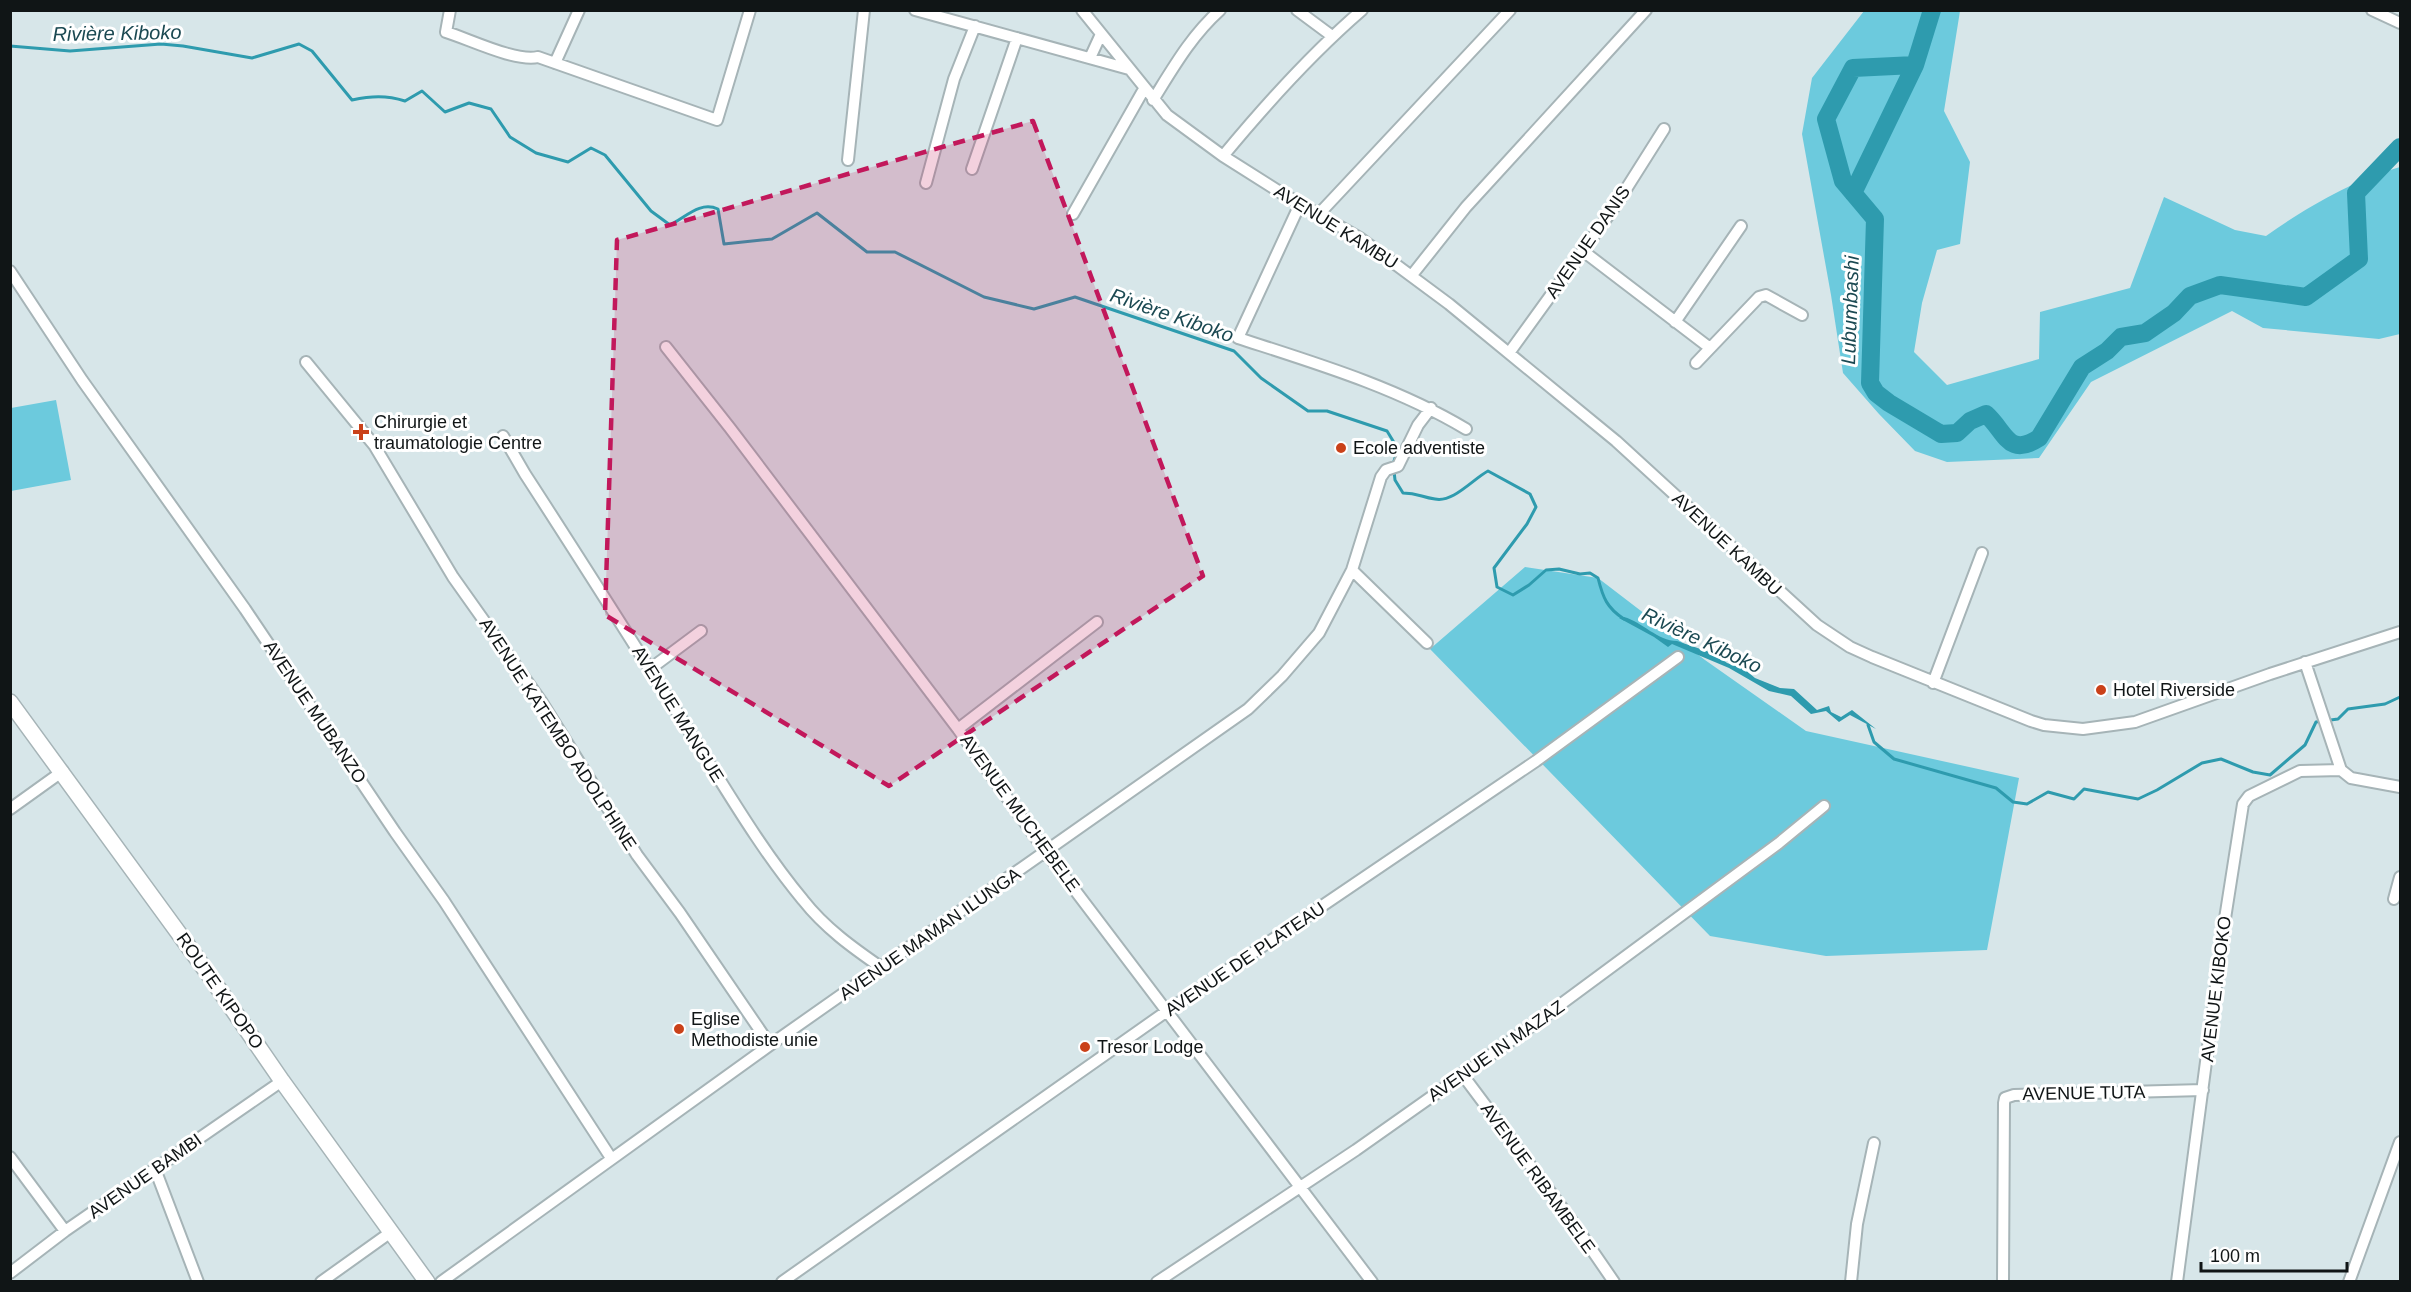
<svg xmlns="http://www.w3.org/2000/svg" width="2411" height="1292" viewBox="0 0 2411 1292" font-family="Helvetica,sans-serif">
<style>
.green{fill:#6ccadd}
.water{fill:#2e9bae}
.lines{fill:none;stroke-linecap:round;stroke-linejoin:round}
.stream{stroke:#2e9bae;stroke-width:3}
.river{stroke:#2e9bae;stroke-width:18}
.minor-casing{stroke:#a6b4b7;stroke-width:14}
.secondary-casing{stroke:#a6b4b7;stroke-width:18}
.minor{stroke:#fff;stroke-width:10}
.secondary{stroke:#fff;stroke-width:15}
.marked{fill:#c2185b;fill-opacity:0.2;stroke:#c2185b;stroke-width:4.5;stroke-dasharray:12 8;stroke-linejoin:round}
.poi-dot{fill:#ca4119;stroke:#fff;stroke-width:2}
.labels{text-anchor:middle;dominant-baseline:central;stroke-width:6;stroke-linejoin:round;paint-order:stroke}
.street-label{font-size:18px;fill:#101516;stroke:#fff}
.poi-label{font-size:18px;fill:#101516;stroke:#fff;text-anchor:start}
.water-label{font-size:20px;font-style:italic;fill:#1b4952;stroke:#fff}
</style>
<rect width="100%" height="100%" fill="#d7e6e9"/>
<!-- green -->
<path class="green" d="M 1864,11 L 1960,11 L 1944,111 L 1970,162 L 1960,244 L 1937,250 L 1922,303 L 1914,352 L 1947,385 L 2039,359 L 2040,312 L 2130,288 L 2164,197 L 2235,230 L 2266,236 C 2305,208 2354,180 2400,167 L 2400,334 L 2379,339 L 2263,328 L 2232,311 L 2091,382 L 2039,458 L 1947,462 L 1915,451 L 1879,414 L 1843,373 L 1831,295 L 1802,134 L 1812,78 Z
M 56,400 L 71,480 L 11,491 L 11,408 Z
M 1525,567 L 1598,578 L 1705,660 L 1806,731 L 2019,778 L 1987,950 L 1826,956 L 1710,936 L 1430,649 Z"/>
<!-- water -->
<path class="water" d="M 1624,617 C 1642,622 1658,641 1677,641 L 1718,655 L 1727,663 L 1743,668 L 1755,678 L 1780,688 L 1794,689 L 1817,710 L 1829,706 L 1831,712 L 1841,717 L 1852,710 L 1876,729 L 1850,715 L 1839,722 L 1826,711 L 1811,714 L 1791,696 L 1769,691 L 1729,668 L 1672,644 L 1668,647 L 1654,637 L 1619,618 Z"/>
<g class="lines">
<!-- stream -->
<path class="stream" d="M 10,46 L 70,51 L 161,44 L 183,46 L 252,58 L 299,44 L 312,51 L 352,100 C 371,96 386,95 405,101 L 422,91 L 445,112 L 469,103 L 491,109 L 510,137 L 536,153 L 568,162 L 591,148 L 605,155 L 651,211 L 670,225 C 686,217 700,201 718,209 L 724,244 L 772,239 L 817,213 L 867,252 L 895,252 L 984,297 L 1034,309 L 1075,297 L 1234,351 L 1261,378 L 1308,411 L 1327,411 L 1387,431 L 1398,449 L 1393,464
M 1394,471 L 1395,480 L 1403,493 C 1418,493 1421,497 1435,499 C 1453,503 1473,479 1488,471 L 1530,494 L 1536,507 L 1527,524 L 1494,568 L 1497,587 L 1513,595 L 1529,585 L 1546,570 L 1559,569 L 1580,574 L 1590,573 L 1598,578 C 1603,598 1607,608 1624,619
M 1868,725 L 1874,742 L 1894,759 L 1996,788 L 2013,802 L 2027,804 L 2048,792 L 2074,799 L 2084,789 L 2138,799 L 2157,790 L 2202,763 L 2221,759 L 2253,772 L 2270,775 L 2305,745 L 2316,722 L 2338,719 L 2348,709 L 2385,704 L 2400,697"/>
<!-- river -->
<path class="river" d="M 1932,10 L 1915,65 L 1853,68 L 1826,119 L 1843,181 L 1875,219 L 1870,383 L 1876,393 L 1889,403 L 1941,434 L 1957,433 L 1970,421 L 1986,414 C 2006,432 2008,458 2039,438 L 2082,367 L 2107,351 L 2121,337 L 2145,333 L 2174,313 L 2190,296 L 2220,285 L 2306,297 L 2359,259 L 2356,193 L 2400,147
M 1853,193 L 1915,65"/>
<!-- minor casing -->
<g class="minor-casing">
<path id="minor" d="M 450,10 L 446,32 C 469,39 515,62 538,57 L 717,120 L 750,10
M 915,10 L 1129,69
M 1082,10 L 1167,115 L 1223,156 L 1283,194 L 1360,238 L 1449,304 L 1616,441 L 1817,625 L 1850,647 L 1872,657 L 2031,721 L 2044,725 L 2083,729 L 2135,722 L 2270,674 L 2400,632
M 1297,10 L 1332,36
M 2372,10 L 2400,23
M 1090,58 L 1101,34
M 555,63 L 579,10
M 1153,100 C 1173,68 1191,36 1220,10
M 1223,156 C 1266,104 1311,54 1362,10
M 848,160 L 864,10
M 972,169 L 1017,38
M 926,183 L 954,79 L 975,26
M 1300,204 L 1238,338 C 1315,363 1396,387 1466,429
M 1073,214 L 1144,89
M 1318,215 L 1510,10
M 1583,251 L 1710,348
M 10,271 L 82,380 L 245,609 L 395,832 L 444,901 L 611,1158
M 1412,275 L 1466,207 L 1646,10
M 1675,322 L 1741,226
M 666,347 L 730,428 L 958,729 L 1046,852 L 1372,1282
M 1509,353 L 1616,205 L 1664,129
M 306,362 L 374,445 L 453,577 L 541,701 L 637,855 L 680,913 L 770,1045
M 1696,363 L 1759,297 L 1766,295 L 1802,315
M 503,436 L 525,474 C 579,557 631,640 684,723 C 722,782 758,846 803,900 C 825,928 853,948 882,968
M 1352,570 L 1427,643
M 2305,662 L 2341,770 L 2351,778 L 2400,787
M 650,669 L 701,631
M 1933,683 L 1982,553
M 958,729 L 1097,622
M 10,809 L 63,771
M 2394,899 L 2400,877
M 1462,1074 L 1572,1221 L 1614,1282
M 10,1157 L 65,1231
M 155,1169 L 198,1282
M 10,1273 L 65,1231 L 282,1081
M 321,1282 L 391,1232
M 441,1282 L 770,1045 L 1248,709 L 1282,676 L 1319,633 L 1352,570 L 1381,477 L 1386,470 L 1398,466 L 1418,425 L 1431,408
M 782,1282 L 1167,1011 L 1536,761 L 1678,657
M 1157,1282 L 1356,1150 L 1526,1030 L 1779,843 L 1824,806
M 1851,1282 L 1857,1224 L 1874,1143
M 2003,1282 L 2004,1103 L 2005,1098 L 2014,1095 L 2203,1090
M 2177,1282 L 2224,925 L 2243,804 L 2249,796 L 2300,771 L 2341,770
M 2349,1282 L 2400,1142"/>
</g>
<!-- secondary casing -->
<g class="secondary-casing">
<path id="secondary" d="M 10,702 L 207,972 L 282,1081 L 427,1282"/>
</g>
<!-- minor -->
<use href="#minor" class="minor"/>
<!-- secondary -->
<use href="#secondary" class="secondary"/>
</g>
<!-- marked area -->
<path class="marked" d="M 1033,121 L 1203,576 L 889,786 L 605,615 L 617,240 Z"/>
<!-- markers -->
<g class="poi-dot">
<path d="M358 423h6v6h6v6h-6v6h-6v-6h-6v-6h6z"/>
<circle cx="1341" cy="448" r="6"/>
<circle cx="2101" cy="690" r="6"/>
<circle cx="679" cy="1029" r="6"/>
<circle cx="1085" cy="1047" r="6"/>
</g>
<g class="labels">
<!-- street labels -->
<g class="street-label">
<text transform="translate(1336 227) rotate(32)">AVENUE KAMBU</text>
<text transform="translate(1588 242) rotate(-55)">AVENUE DANIS</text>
<text transform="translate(1727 544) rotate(43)">AVENUE KAMBU</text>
<text transform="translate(315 712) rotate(56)">AVENUE MUBANZO</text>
<text transform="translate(678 714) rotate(58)">AVENUE MANGUE</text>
<text transform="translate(558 734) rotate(57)">AVENUE KATEMBO ADOLPHINE</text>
<text transform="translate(1020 813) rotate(54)">AVENUE MUCHEBELE</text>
<text transform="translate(930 934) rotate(-35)">AVENUE MAMAN ILUNGA</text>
<text transform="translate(1245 959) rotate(-34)">AVENUE DE PLATEAU</text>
<text transform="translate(2216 989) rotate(-83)">AVENUE KIBOKO</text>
<text transform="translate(220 991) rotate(55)">ROUTE KIPOPO</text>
<text transform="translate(1496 1051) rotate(-35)">AVENUE IN MAZAZ</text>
<text transform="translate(2084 1093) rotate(-1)">AVENUE TUTA</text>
<text transform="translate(145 1176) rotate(-35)">AVENUE BAMBI</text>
<text transform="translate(1538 1178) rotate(54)">AVENUE RIBAMBELE</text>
</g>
<!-- poi labels -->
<g class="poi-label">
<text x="374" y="422">Chirurgie et<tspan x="374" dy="21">traumatologie Centre</tspan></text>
<text x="1353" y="448">Ecole adventiste</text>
<text x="2113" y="690">Hotel Riverside</text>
<text x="691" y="1019">Eglise<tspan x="691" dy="21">Methodiste unie</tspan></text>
<text x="1097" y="1047">Tresor Lodge</text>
</g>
<!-- water labels -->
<g class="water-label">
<text transform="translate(117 33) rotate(-1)">Rivière Kiboko</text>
<text transform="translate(1850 310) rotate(-88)">Lubumbashi</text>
<text transform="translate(1172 315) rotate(19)">Rivière Kiboko</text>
<text transform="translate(1702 640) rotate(25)">Rivière Kiboko</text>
</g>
</g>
<!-- border -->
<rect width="2411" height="1292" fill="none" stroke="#101516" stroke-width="24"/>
<!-- scale -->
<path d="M2201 1262v9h146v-9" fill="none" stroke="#101516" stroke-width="3"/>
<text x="2210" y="1262" font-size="18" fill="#101516" stroke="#ffffff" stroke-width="4.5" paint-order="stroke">100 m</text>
</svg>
